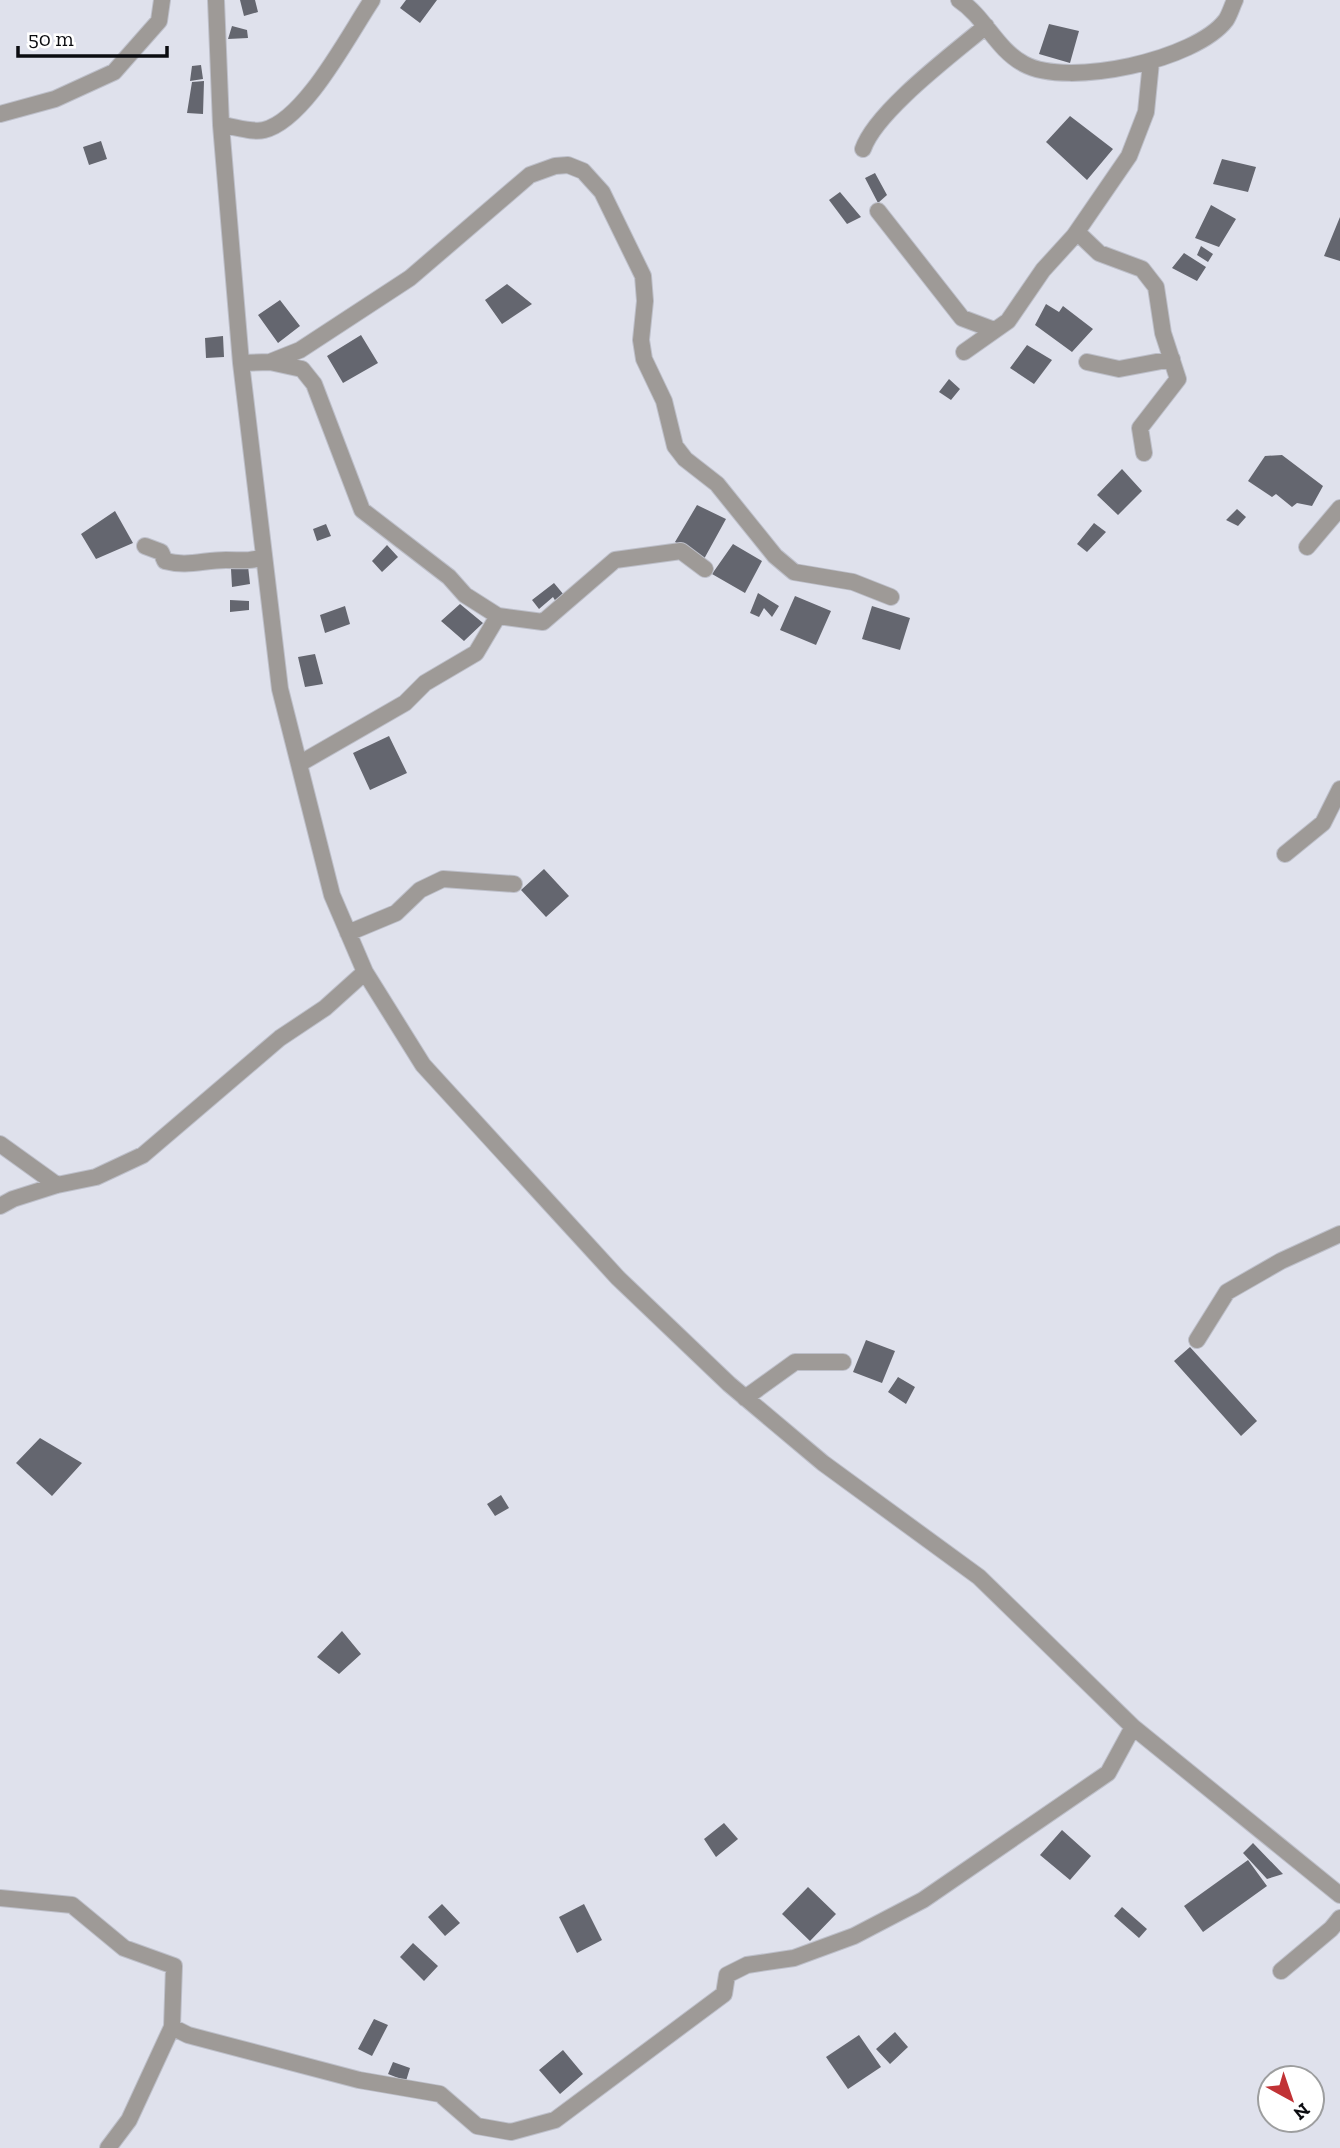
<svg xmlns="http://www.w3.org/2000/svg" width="1340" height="2148" viewBox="0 0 1340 2148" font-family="'Zilla Slab',serif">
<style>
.building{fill:#64666f}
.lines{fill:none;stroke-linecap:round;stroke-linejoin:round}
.minor-casing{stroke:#bdbfc9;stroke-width:18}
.minor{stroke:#9e9a97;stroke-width:16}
</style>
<rect width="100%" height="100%" fill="#dfe1ec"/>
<!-- building -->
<path class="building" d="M 240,0 L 255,0 L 258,12 L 244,16 Z
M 406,0 L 437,0 L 420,23 L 400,8 Z
M 1049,24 L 1079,31 L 1070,63 L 1039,54 Z
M 232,26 L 247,30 L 248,38 L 228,39 Z
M 201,65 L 203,79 L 190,81 L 192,66 Z
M 204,81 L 203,114 L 187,113 L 192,82 Z
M 1070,116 L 1113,149 L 1087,180 L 1046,142 Z
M 101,141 L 107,159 L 89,165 L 83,147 Z
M 1222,159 L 1256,167 L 1248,192 L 1213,184 Z
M 875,173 L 887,195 L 878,203 L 865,178 Z
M 840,192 L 861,217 L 847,224 L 829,200 Z
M 1211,205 L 1236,219 L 1219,247 L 1195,238 Z
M 1340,217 L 1340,261 L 1324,256 Z
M 1201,246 L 1213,254 L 1208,262 L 1197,255 Z
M 1184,253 L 1206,267 L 1197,281 L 1172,268 Z
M 507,284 L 532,304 L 502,324 L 485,300 Z
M 280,300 L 300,326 L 278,343 L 258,315 Z
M 1046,304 L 1059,312 L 1063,306 L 1093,329 L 1072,352 L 1035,325 Z
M 361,335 L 378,363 L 343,383 L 327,356 Z
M 223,336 L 224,357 L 206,358 L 205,338 Z
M 1027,345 L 1052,360 L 1034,384 L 1010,368 Z
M 949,379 L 960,389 L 951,400 L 939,392 Z
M 1282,455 L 1323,486 L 1312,506 L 1297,503 L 1292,507 L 1276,494 L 1272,497 L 1248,481 L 1265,456 Z
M 1122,469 L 1142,491 L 1118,515 L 1097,495 Z
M 697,505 L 726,519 L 704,559 L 675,542 Z
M 1237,509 L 1246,517 L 1238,526 L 1226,520 Z
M 115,511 L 133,543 L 96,559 L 81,534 Z
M 1094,523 L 1106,532 L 1087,552 L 1077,544 Z
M 326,524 L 331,536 L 317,541 L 313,529 Z
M 733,544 L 762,561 L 745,593 L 712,574 Z
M 387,545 L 398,557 L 382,572 L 372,561 Z
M 248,566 L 250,584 L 232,587 L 231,569 Z
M 554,583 L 564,595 L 556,602 L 553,597 L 539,609 L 532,600 Z
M 758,593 L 779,606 L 772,617 L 764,608 L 759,617 L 750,613 Z
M 795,596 L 831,611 L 816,645 L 780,630 Z
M 230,600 L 249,601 L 249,610 L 230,612 Z
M 460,604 L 483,623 L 464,641 L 441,621 Z
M 345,606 L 350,624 L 325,633 L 320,615 Z
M 872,606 L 910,618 L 900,650 L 862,639 Z
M 315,654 L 323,684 L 305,687 L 298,657 Z
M 389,736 L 407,773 L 370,790 L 353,753 Z
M 544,869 L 569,896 L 546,917 L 521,890 Z
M 866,1340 L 895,1351 L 882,1383 L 853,1372 Z
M 1190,1347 L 1257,1421 L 1241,1436 L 1174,1361 Z
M 898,1377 L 915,1387 L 906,1404 L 888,1392 Z
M 40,1438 L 82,1463 L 52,1496 L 16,1463 Z
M 501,1495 L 509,1508 L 495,1516 L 487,1504 Z
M 342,1631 L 361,1654 L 339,1674 L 317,1657 Z
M 724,1823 L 738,1839 L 716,1857 L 704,1839 Z
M 1062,1830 L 1091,1856 L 1070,1880 L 1040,1855 Z
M 1253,1843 L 1283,1874 L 1267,1879 L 1243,1853 Z
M 1248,1860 L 1267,1886 L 1203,1932 L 1184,1906 Z
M 808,1887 L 836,1914 L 810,1941 L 782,1914 Z
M 442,1904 L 460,1923 L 445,1936 L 428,1917 Z
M 584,1904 L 602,1940 L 577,1953 L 559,1917 Z
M 1122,1907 L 1147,1929 L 1139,1938 L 1114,1916 Z
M 413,1943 L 438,1966 L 424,1981 L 400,1957 Z
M 374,2019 L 388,2025 L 372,2056 L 358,2049 Z
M 895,2032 L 908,2047 L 890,2064 L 876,2049 Z
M 859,2035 L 881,2067 L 848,2089 L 826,2057 Z
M 563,2050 L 583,2074 L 560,2094 L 539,2070 Z
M 393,2062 L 410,2068 L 406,2081 L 388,2074 Z"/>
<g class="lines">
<!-- minor casing -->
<g class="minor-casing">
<path id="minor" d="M 216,0 L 221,125 L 241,363 L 280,689 L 332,895 L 365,972 L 423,1065 L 618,1278 L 729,1384 L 823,1463 L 979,1577 L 1133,1727 L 1340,1895
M 959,0 C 985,17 996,49 1024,64 C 1068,88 1196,60 1226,20 C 1230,14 1232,6 1235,0
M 0,114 L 55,99 L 114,72 L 159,21 L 162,0
M 221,125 C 233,126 252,133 264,130 C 305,120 348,36 372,0
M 863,149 C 876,111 954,53 986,26
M 878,211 L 962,318 L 994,330
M 1077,232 L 1099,253 L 1142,269 L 1156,287 L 1163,333 L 1178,379 L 1140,428 L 1144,453
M 964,352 L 1008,321 L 1043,270 L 1074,236 L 1129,156 L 1146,112 L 1151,62
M 270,362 L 302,369 L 314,384 L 362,510 L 449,577 L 465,595 L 498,616
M 1087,362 L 1119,369 L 1172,359
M 241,363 L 270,362 L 300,350 L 410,278 L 530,175 L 555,166 L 568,165 L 583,171 L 602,192 L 643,276 L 645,301 L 641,340 L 644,359 L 664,401 L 675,446 L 685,459 L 717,484 L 775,556 L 794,572 L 853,582 L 891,597
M 145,546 L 161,552 L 165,561 C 187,567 204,560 226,560 C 242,560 247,562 264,557
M 1307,547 L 1340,508
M 299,764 L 405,703 L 425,683 L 476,653 L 498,616 L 543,622 L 615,560 L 681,551 L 705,569
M 1285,854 L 1323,823 L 1340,789
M 348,933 L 396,913 L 420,890 L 443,879 L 514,884
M 0,1144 L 57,1185
M 0,1206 L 13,1199 L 57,1185 L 96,1177 L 143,1155 L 280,1038 L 325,1008 L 365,972
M 1197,1340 L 1227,1292 L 1281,1261 L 1340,1234
M 745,1398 L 795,1362 L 843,1362
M 0,1898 L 72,1905 L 124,1948 L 174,1966 L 172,2027 L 188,2035 L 359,2080 L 440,2094 L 477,2126 L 511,2132 L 555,2120 L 724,1994 L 727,1975 L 747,1965 L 794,1958 L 854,1936 L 923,1900 L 1108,1773 L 1133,1727
M 1281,1971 L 1331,1929 L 1340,1918
M 108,2148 L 129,2120 L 172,2027"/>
</g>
<!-- minor -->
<use href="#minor" class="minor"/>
</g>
<!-- north arrow -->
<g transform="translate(1291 2099) rotate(140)"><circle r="33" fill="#ffffff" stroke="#9d9e9f" stroke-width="2"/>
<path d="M0-5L12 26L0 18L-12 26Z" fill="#c13235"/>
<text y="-10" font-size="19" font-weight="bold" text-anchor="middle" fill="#0b0c10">N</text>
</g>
<!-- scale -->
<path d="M18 46v10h149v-10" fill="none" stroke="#0b0c10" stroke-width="3.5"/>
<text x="28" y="46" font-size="21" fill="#0b0c10" stroke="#ffffff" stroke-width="5" paint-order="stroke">50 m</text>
</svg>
